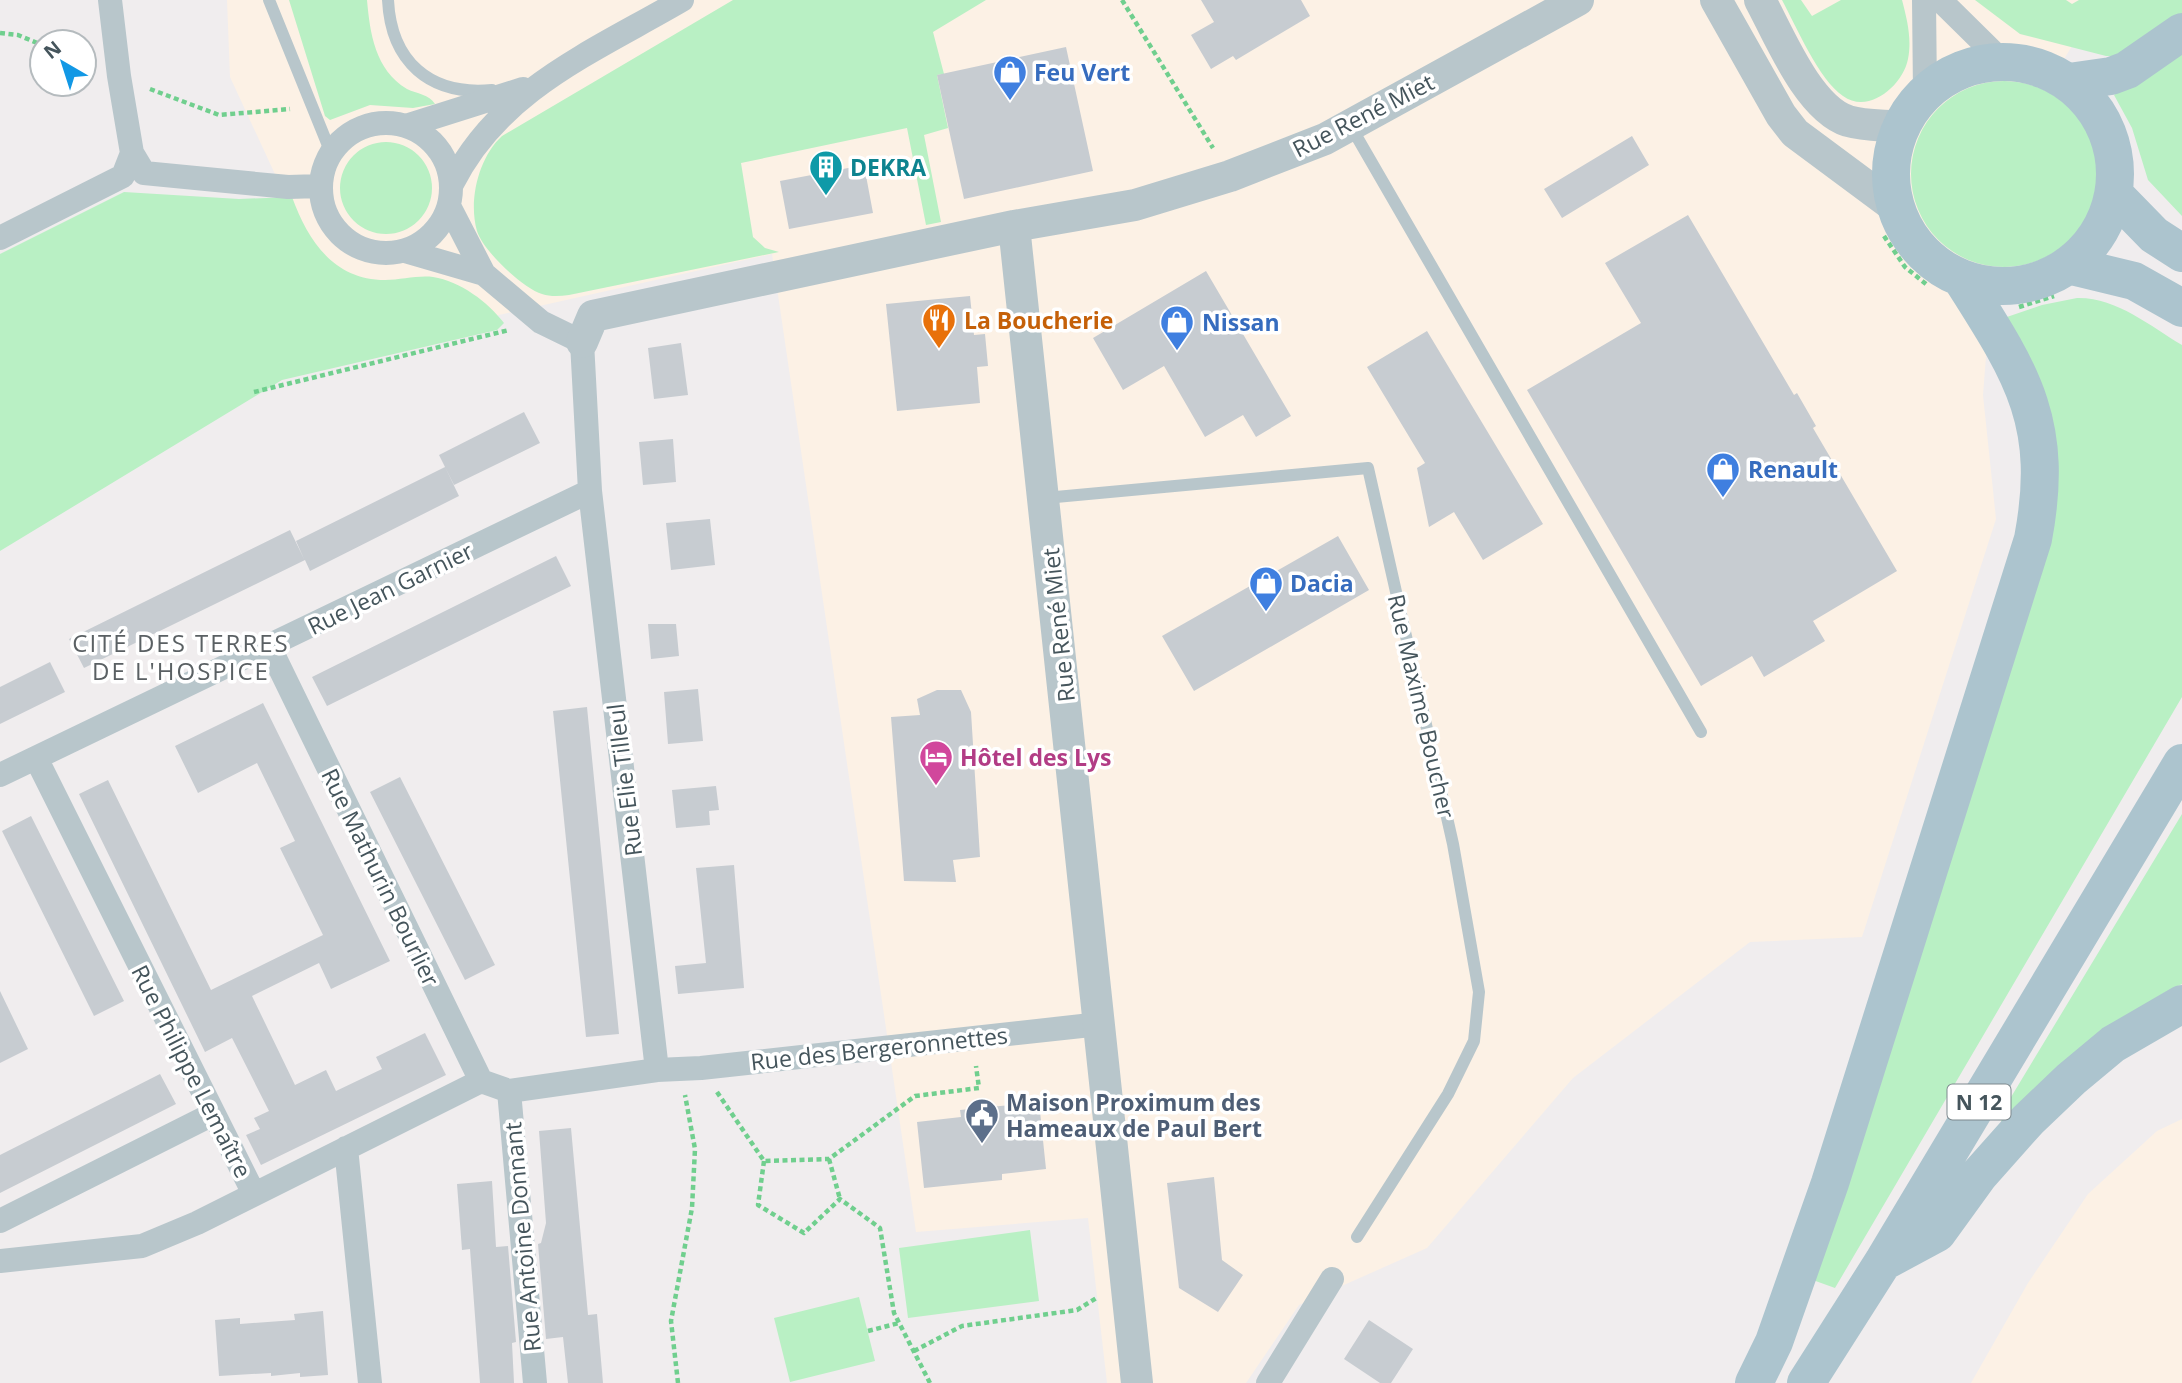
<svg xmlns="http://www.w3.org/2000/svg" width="2182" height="1383" viewBox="0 0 2182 1383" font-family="'Open Sans',sans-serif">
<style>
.commercial{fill:#fcf1e5}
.green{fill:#b9f0c4}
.building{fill:#c7ccd1}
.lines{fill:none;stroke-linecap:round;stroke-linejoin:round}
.path{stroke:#70cf8e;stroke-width:4.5;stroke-dasharray:5 3.5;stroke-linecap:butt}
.service{stroke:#b8c6cb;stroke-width:12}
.minor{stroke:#b8c6cb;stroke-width:24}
.tertiary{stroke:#b8c6cb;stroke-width:32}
.primary{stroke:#acc4ce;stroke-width:38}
.labels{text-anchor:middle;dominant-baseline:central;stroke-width:7;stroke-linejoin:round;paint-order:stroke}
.shield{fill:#fff;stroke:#7d888d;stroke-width:2}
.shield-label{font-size:21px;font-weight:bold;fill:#45555c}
.shop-label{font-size:23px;font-weight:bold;fill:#366cbe;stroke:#fff;text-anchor:start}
.street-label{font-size:23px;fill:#45555c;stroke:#fff}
.culture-label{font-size:23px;font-weight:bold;fill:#0d838f;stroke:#fff;text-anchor:start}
.food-label{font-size:23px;font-weight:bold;fill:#c56008;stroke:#fff;text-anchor:start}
.hotel-label{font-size:23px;font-weight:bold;fill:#b23c85;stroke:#fff;text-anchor:start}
.service-label{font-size:23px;font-weight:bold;fill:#4e5e75;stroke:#fff;text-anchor:start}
.neighbourhood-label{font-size:24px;letter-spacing:2px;fill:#5a6063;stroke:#fff}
</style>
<rect width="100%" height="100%" fill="#f0edee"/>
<!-- commercial -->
<path class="commercial" d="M 227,0 L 2108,0 L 2094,9 L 2001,165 L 1983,395 L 1996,519 L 1862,937 L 1750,942 L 1573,1078 L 1427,1248 L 1299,1305 L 1246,1383 L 1107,1383 L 1088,1218 L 916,1232 L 772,254 L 355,347 L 230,77 Z
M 2182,1119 L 2182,1383 L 1971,1383 L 2028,1283 L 2088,1194 L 2157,1131 Z"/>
<!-- green -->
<path class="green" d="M 289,0 L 367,0 C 370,33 375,70 407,89 C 417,94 429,94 435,104 L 413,108 L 370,105 L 330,120 L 325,116 Z
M 733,0 L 986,0 L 933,32 L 944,74 L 937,75 L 948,128 L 924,135 L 941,222 L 926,225 L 907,128 L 741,163 L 753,237 L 765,248 L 779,252 L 569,295 C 560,296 551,297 542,294 C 523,288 483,251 477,231 C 468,200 479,157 502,136 Z
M 1782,0 L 1801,0 L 1812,16 L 1841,0 L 1902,0 C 1907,19 1912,39 1908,59 C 1903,85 1869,115 1843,96 C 1819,80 1796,26 1782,0 Z
M 1975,0 L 2066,0 L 2072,4 L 2079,0 L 2182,0 L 2182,20 L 2118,56 L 2106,56 L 2020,34 Z
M 2182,44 L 2182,216 L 2148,180 L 2132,128 L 2114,95 Z
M1911 174a93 93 0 1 1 186 0a93 93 0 1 1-186 0Z
M340 188a46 46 0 1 1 92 0a46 46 0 1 1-92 0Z
M 124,192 L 239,199 L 292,197 C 308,241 334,280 385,280 C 401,280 418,275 433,277 C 460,281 488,302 504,323 L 497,330 L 282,380 L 0,551 L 0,254 Z
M 2077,298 C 2116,297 2150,326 2182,345 L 2182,697 L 1835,1288 L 1810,1279 L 2043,545 L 2001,319 L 2042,305 Z
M 2182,814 L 2182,984 L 2162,994 L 2001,1123 L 2002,1112 Z
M 1030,1230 L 1039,1301 L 908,1318 L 899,1248 Z
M 859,1297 L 875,1361 L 790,1382 L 774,1318 Z"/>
<!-- building -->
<path class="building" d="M 1201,0 L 1301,0 L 1310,16 L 1236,60 L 1233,56 L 1211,69 L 1191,35 L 1214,22 Z
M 1066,47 L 1093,171 L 964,199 L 937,75 Z
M 1632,136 L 1649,165 L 1562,218 L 1544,189 Z
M 864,165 L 873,213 L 789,229 L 780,181 Z
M 1688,215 L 1794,395 L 1797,393 L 1816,426 L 1813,428 L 1897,571 L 1813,621 L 1825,641 L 1764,677 L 1752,656 L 1701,686 L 1527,390 L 1641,323 L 1605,263 Z
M 1206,271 L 1291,416 L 1256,437 L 1243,415 L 1205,437 L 1164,366 L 1123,390 L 1093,338 Z
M 970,296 L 974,335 L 985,334 L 988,366 L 977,367 L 980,403 L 897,411 L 886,304 Z
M 1427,331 L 1543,524 L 1483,560 L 1454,512 L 1429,527 L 1417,468 L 1425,463 L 1367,367 Z
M 681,343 L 688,395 L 654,399 L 648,348 Z
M 524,412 L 540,443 L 454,485 L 439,455 Z
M 673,439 L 676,482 L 643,485 L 639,442 Z
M 445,467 L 459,496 L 310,571 L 305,560 L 84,668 L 69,639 L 290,530 L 304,559 L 296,541 Z
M 710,519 L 715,565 L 671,570 L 666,523 Z
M 1338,536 L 1369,590 L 1194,691 L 1162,636 Z
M 556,556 L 571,586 L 327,706 L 312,677 Z
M 648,624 L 676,624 L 679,656 L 651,659 Z
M 50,662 L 65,692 L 0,724 L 0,687 Z
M 698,689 L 703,741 L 668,744 L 664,692 Z
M 937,690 L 961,690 L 971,712 L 980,857 L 953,860 L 956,882 L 904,881 L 891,717 L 920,715 L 917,699 Z
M 263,703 L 390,961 L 331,989 L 319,963 L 252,996 L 295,1085 L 326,1070 L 336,1091 L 382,1069 L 376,1057 L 425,1033 L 446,1075 L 261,1165 L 246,1135 L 260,1129 L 254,1118 L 269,1111 L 232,1038 L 205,1052 L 79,794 L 108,780 L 211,990 L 323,935 L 280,848 L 295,841 L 257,763 L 198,793 L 175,746 Z
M 587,707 L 619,1034 L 586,1037 L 553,711 Z
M 400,777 L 495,965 L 465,980 L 370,792 Z
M 716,786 L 719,810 L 709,811 L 710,825 L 676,828 L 672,790 Z
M 31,816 L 124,1001 L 94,1016 L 2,831 Z
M 734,865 L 744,988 L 678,994 L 675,966 L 706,963 L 696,868 Z
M 0,991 L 28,1049 L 0,1063 Z
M 160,1074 L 176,1104 L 0,1193 L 0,1155 Z
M 1039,1102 L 1046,1169 L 1002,1174 L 1002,1180 L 924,1188 L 917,1122 L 961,1117 L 960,1110 Z
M 571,1128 L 588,1315 L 597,1314 L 603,1383 L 568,1383 L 563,1337 L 546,1339 L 538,1244 L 541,1243 L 546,1223 L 539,1131 Z
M 1214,1177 L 1222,1260 L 1243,1275 L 1218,1312 L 1179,1288 L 1167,1183 Z
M 492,1181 L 496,1247 L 508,1246 L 516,1342 L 512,1343 L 514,1383 L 480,1383 L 470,1249 L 462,1250 L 457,1184 Z
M 323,1311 L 328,1375 L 300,1377 L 300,1373 L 271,1376 L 271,1373 L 219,1376 L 215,1320 L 240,1318 L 240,1324 L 295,1320 L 294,1314 Z
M 1369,1320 L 1413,1349 L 1391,1383 L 1380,1383 L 1344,1359 Z"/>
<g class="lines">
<!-- path -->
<path class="path" d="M 1122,0 L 1213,148
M 0,33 L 18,35 L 42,45
M 150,89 L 219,115 L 290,109
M 1884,236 L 1905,267 L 1926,284
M 2019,307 L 2054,296
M 254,392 L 509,330
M 717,1092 L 764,1161 L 829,1159 L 915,1096 L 979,1088 L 976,1066
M 829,1159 L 840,1199
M 764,1161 L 758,1205 L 804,1233 L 840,1199 L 880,1228 L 894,1313 L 930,1383
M 868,1331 L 899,1323
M 914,1351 L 962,1326 L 1077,1310 L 1098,1297
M 678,1383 L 671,1321 L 692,1208 L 695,1149 L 685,1095"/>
<!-- service -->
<path class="service" d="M 269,0 L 331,153
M 388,0 C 391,61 429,96 492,90
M 1350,125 L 1701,732
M 1045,498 L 1368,468 L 1453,844 L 1479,992 L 1474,1041 L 1448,1094 L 1357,1237"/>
<!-- minor -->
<path class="minor" d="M 1924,0 L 1925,93
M 1940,0 L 2003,62
M321 188a65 65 0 1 1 130 0a65 65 0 1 1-130 0Z
M 406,126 L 523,89
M 132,153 L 144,173 L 288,187 L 321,186
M 452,184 C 499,89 595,51 682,0
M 449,206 L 484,274 L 541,322 L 582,342 L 590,491 L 657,1070
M 0,238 L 123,176 L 132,153 L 119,76 L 110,0
M 405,251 L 484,274
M 269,646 L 481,1081 L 509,1091 L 657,1070 L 701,1068 L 1100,1024
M 36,758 L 254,1194
M 0,775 L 590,491
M 509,1091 L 535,1383
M 346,1148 L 370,1383
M 0,1221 L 213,1114
M 0,1261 L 142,1246 L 197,1223 L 481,1081
M 1268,1383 L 1332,1279"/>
<!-- tertiary -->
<path class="tertiary" d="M 1716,0 L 1781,115 L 1795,133 L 1896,208
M 1760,0 C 1779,35 1808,108 1848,121 C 1865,126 1884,125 1902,127
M 1014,226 L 1137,1383
M 582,342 L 593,316 L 1014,226 L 1135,205 L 1230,176 L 1325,139 L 1578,0"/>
<!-- primary -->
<path class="primary" d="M1891 174a112 112 0 1 1 224 0a112 112 0 1 1-224 0Z
M 2069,82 L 2111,76 L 2127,70 L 2182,32
M 2114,194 L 2154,235 L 2182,253
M 2068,265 L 2134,281 L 2182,308
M 1885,1261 L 1937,1233 L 1979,1175 L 2028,1120 L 2071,1079 L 2113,1044 L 2182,1004
M 1754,1383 L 1774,1342 L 1830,1183 L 2033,539 C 2055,422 2022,374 1961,278
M 1806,1383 L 1883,1262 L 2182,763"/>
</g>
<!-- icons -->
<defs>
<g id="shop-pin" transform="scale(1.75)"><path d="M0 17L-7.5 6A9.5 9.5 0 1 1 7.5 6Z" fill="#3f7fe0" stroke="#fff"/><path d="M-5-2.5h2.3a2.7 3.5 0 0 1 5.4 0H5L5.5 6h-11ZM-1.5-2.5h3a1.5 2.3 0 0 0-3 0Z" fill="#fff"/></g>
<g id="building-pin" transform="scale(1.75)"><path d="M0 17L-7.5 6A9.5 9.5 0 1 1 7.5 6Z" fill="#0f9aa8" stroke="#fff"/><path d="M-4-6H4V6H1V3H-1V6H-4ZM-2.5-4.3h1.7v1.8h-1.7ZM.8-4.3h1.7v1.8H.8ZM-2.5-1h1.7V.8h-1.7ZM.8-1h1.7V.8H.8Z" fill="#fff"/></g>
<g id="restaurant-pin" transform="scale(1.75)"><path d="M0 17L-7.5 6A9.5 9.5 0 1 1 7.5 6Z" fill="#e8710a" stroke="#fff"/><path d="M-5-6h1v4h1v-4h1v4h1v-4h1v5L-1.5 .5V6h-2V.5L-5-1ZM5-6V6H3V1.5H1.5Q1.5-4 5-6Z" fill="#fff"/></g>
<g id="hotel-pin" transform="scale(1.75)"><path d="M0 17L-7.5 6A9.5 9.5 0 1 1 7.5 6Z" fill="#d1479c" stroke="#fff"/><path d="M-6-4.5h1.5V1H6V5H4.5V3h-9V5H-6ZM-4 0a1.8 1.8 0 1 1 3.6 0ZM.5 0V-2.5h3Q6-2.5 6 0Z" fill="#fff"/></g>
<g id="civic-pin" transform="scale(1.75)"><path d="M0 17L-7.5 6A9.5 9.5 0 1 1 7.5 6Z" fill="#5c6f8a" stroke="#fff"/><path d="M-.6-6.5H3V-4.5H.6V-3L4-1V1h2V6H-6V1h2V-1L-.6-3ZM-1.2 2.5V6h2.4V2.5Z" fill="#fff"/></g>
</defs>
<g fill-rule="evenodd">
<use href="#shop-pin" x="1010" y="72"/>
<use href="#building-pin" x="826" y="167"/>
<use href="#restaurant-pin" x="939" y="320"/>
<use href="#shop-pin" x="1177" y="322"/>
<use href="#shop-pin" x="1723" y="469"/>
<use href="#shop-pin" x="1266" y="583"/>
<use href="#hotel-pin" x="936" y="757"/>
<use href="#civic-pin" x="982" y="1115"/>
</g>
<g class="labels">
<!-- shield labels -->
<rect class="shield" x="1947.5" y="1084.5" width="63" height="35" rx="5"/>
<g class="shield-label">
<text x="1979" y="1102">N 12</text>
</g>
<!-- shop labels -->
<g class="shop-label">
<text x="1034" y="72">Feu Vert</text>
<text x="1202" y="322">Nissan</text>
<text x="1748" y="469">Renault</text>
<text x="1290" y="583">Dacia</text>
</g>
<!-- street labels -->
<g class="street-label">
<text transform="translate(1363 115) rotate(-27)">Rue René Miet</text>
<text transform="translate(390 588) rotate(-26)">Rue Jean Garnier</text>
<text transform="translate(1058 625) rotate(-96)">Rue René Miet</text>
<text transform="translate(1422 706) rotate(77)">Rue Maxime Boucher</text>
<text transform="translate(624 780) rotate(-97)">Rue Elie Tilleul</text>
<text transform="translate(381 877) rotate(64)">Rue Mathurin Bourlier</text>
<text transform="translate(879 1048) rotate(-6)">Rue des Bergeronnettes</text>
<text transform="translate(192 1071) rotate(63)">Rue Philippe Lemaître</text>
<text transform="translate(522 1237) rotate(-95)">Rue Antoine Donnant</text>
</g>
<!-- culture labels -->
<g class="culture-label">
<text x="850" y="167">DEKRA</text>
</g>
<!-- food labels -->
<g class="food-label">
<text x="964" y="320">La Boucherie</text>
</g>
<!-- hotel labels -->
<g class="hotel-label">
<text x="960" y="757">Hôtel des Lys</text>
</g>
<!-- service labels -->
<g class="service-label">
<text x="1006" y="1102">Maison Proximum des<tspan x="1006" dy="26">Hameaux de Paul Bert</tspan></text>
</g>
<!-- neighbourhood labels -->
<g class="neighbourhood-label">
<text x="181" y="642">CITÉ DES TERRES<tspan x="181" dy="28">DE L'HOSPICE</tspan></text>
</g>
</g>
<!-- north arrow -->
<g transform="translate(63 63) rotate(321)"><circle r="33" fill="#ffffff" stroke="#b5bbbe" stroke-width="2"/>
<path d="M0-5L12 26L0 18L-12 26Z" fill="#1298e5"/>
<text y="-10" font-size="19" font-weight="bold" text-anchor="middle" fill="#45555c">N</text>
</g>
</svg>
